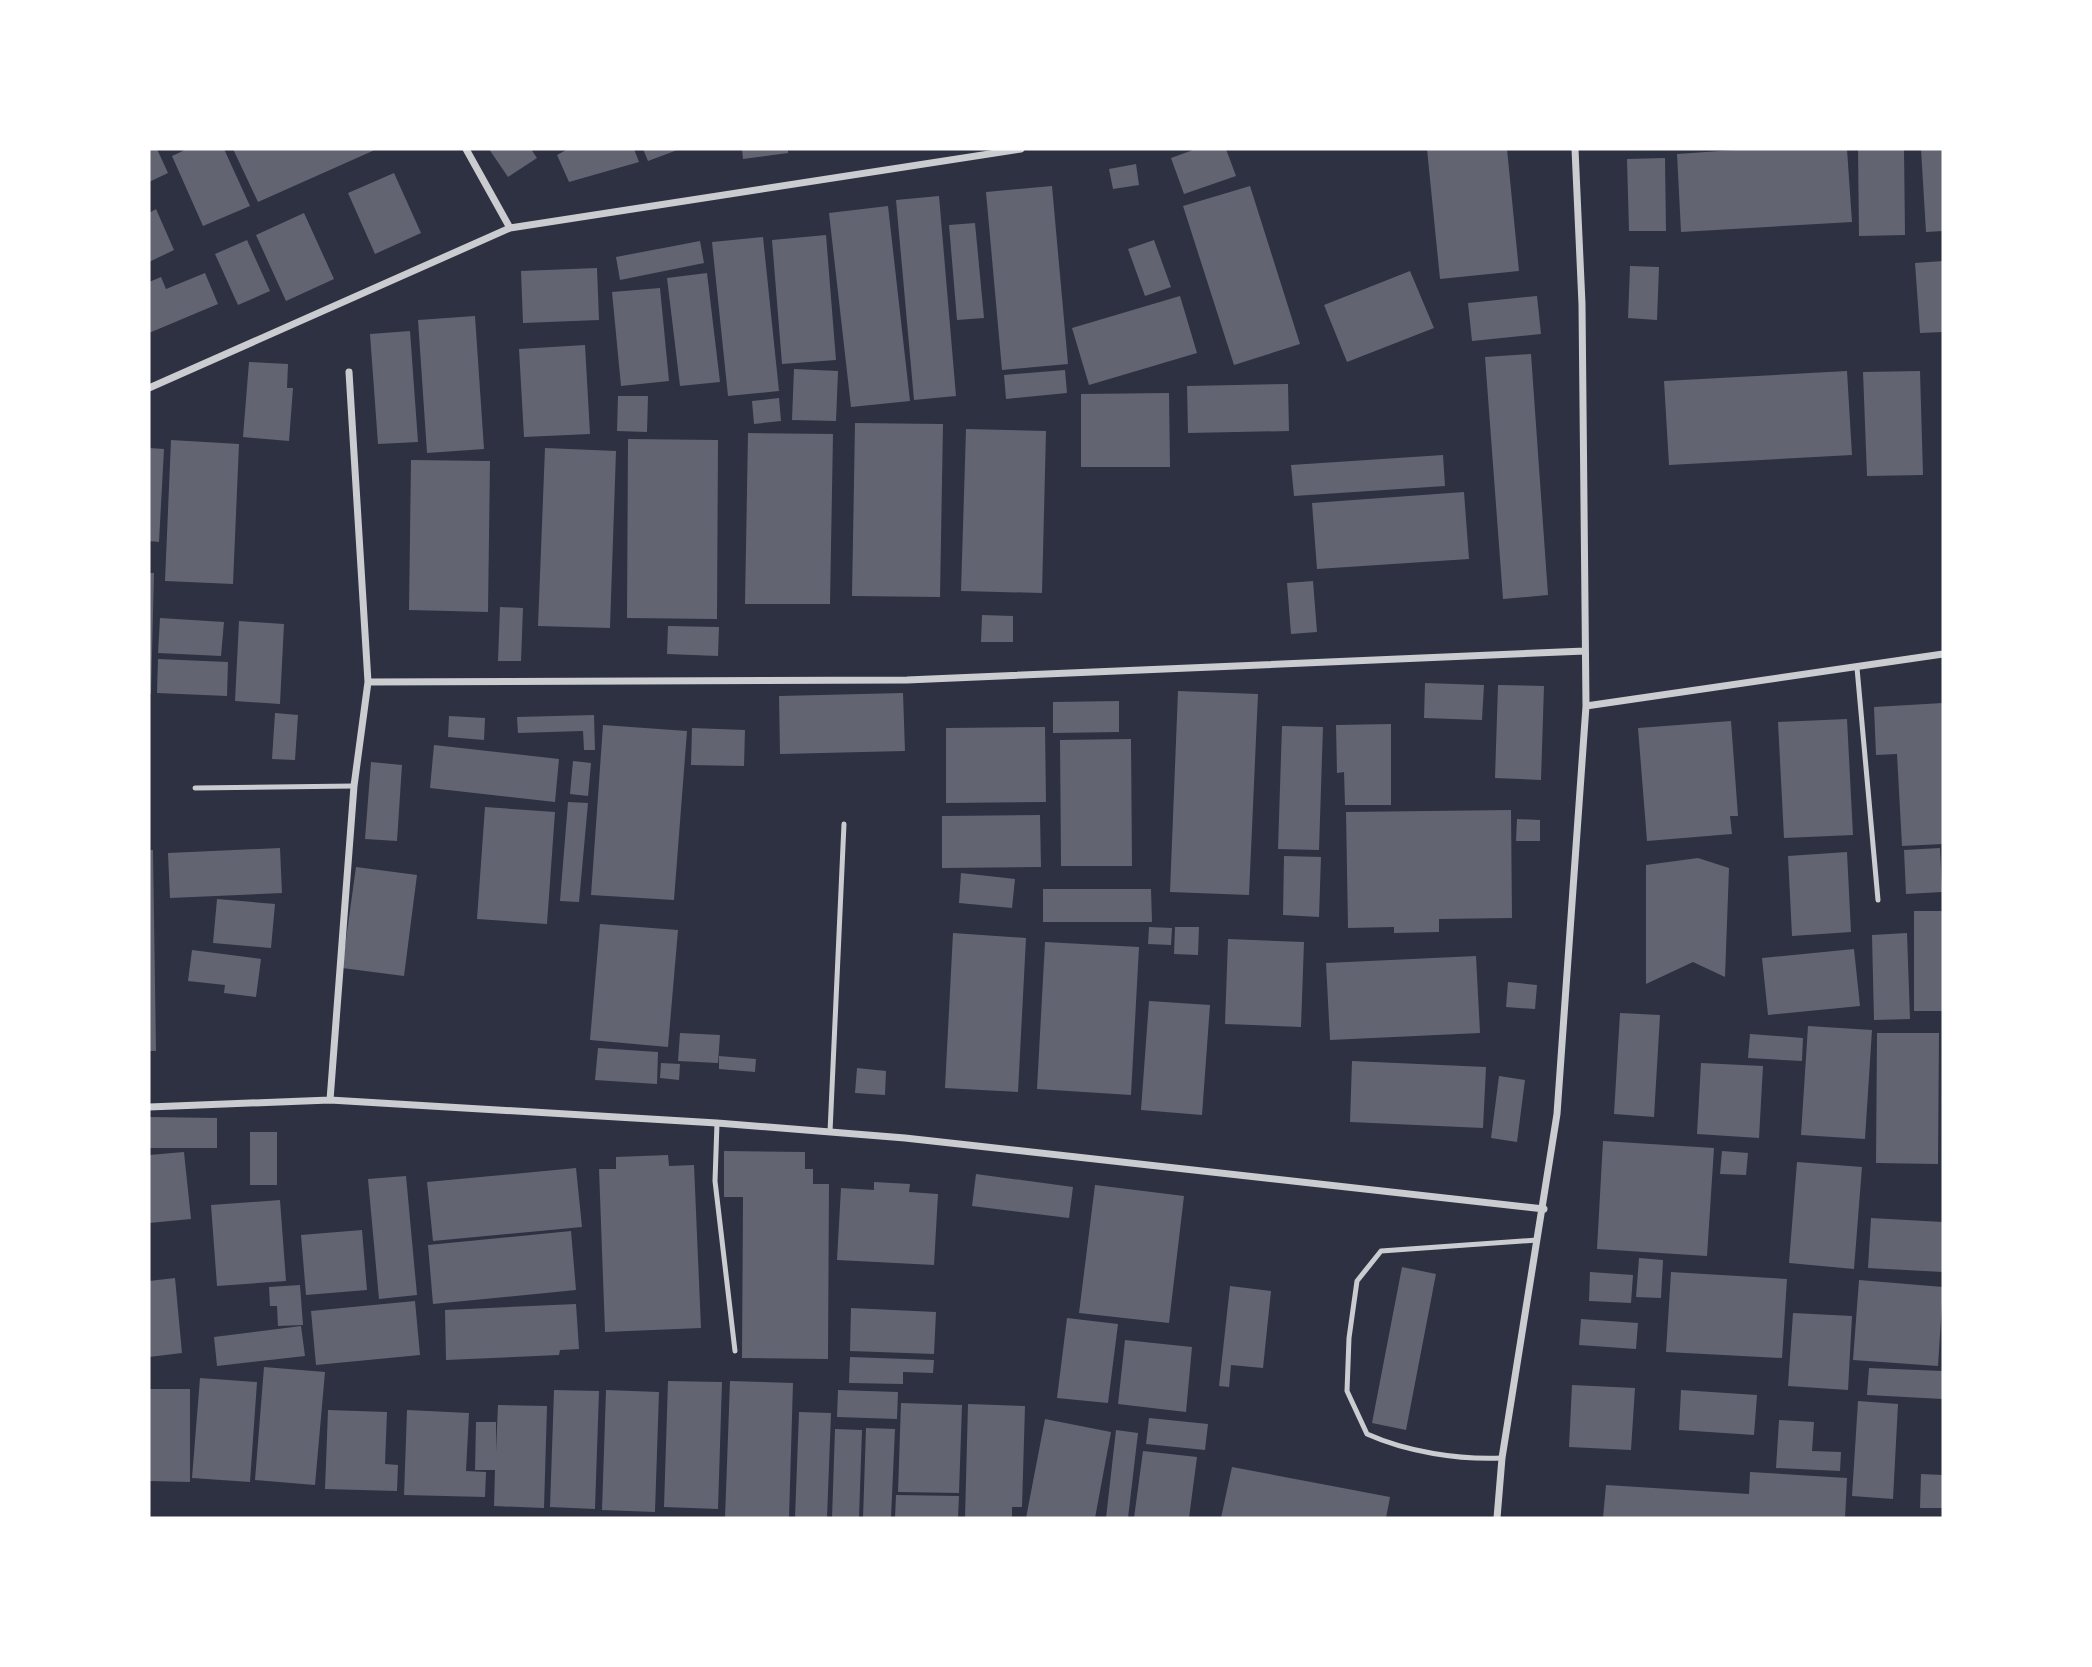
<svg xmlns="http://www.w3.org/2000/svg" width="2092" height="1667" viewBox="0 0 2092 1667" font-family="'Golos Text',sans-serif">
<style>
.building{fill:#626471}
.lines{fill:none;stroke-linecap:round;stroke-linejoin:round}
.service{stroke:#caccd0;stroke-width:5}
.minor{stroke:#caccd0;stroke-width:7}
</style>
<rect width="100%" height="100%" fill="#2d3142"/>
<!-- building -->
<path class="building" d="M 149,149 L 157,149 L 168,173 L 149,182 Z
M 187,149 L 224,149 L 250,206 L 203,226 L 172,156 Z
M 233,149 L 377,149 L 258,202 Z
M 489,149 L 531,149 L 537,158 L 508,177 Z
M 568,149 L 634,149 L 639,162 L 569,182 L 557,155 Z
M 643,149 L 680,149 L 648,161 Z
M 742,149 L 788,149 L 788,153 L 743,159 Z
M 1196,149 L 1226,149 L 1236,176 L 1184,194 L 1171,158 Z
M 1427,149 L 1507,149 L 1519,271 L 1440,279 Z
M 1749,149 L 1847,149 L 1852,222 L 1681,232 L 1677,154 Z
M 1858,149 L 1904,149 L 1905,235 L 1859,236 Z
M 1921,149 L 1943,149 L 1943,231 L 1926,232 Z
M 1665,158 L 1666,231 L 1629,231 L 1627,159 Z
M 1136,164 L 1139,185 L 1113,189 L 1109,169 Z
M 394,173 L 421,233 L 375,254 L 348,193 Z
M 1052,186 L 1068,364 L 1002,370 L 986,192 Z
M 1250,186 L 1300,344 L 1234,365 L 1183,206 Z
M 939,196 L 956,396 L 914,400 L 896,200 Z
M 888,206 L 910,401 L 851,407 L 829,213 Z
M 156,209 L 174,250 L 149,262 L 149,213 Z
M 304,213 L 334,279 L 286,301 L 256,235 Z
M 975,223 L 984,318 L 957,320 L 949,225 Z
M 826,235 L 836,360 L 782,364 L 772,240 Z
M 763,237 L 779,391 L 728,396 L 712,242 Z
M 247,240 L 270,291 L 238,305 L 215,254 Z
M 1154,240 L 1171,287 L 1145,296 L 1128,249 Z
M 700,241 L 704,263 L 620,280 L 616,257 Z
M 1943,261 L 1943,332 L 1920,333 L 1915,263 Z
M 1630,266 L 1659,267 L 1657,320 L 1628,318 Z
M 597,268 L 599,320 L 523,323 L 521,271 Z
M 1410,271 L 1434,328 L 1347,362 L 1324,305 Z
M 205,273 L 218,304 L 149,333 L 149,282 L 161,277 L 166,289 Z
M 707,273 L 720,382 L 680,386 L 667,278 Z
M 660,288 L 669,381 L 621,386 L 612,292 Z
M 1180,296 L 1197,353 L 1089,385 L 1072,328 Z
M 1537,296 L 1541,334 L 1472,341 L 1468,303 Z
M 475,316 L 484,449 L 427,453 L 418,320 Z
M 410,331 L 418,442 L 378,444 L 370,334 Z
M 585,345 L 590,434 L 524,437 L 519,349 Z
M 1531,354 L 1548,595 L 1503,599 L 1485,357 Z
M 249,362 L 288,364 L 287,388 L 293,388 L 289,441 L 243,437 Z
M 794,369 L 838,371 L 836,421 L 792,420 Z
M 1065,370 L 1067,393 L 1006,399 L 1004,375 Z
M 1847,371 L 1852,455 L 1669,465 L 1664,381 Z
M 1920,371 L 1923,475 L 1867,476 L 1863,372 Z
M 1288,384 L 1289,431 L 1188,433 L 1187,386 Z
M 1169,393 L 1170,467 L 1081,467 L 1081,394 Z
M 618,396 L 648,396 L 647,432 L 617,431 Z
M 779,398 L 781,421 L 754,424 L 752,401 Z
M 855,423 L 943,424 L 940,597 L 852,596 Z
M 966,429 L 1046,431 L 1042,593 L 961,591 Z
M 748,433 L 833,434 L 830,604 L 745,604 Z
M 628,439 L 718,440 L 717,619 L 627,618 Z
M 171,440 L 239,444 L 233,584 L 165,581 Z
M 149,448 L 164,449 L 159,542 L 149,541 Z
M 545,448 L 616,451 L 610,628 L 538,626 Z
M 1443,455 L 1445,486 L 1294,496 L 1291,465 Z
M 411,460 L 490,461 L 488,612 L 409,610 Z
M 1464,492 L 1469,559 L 1317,569 L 1312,503 Z
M 149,573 L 154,573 L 151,694 L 149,694 Z
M 1313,581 L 1317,632 L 1291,634 L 1287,583 Z
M 500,607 L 523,608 L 521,661 L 498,661 Z
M 982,615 L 1013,616 L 1013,642 L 981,642 Z
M 160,618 L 224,622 L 221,656 L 158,653 Z
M 239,621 L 284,624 L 280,704 L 235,701 Z
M 668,626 L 719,627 L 718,656 L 667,654 Z
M 158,659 L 228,662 L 227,696 L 157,693 Z
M 1425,683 L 1484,685 L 1482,720 L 1424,718 Z
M 1498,685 L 1544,686 L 1541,780 L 1495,778 Z
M 1178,691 L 1258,694 L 1249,895 L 1170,892 Z
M 903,693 L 905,751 L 780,754 L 779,696 Z
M 1119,701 L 1119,732 L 1053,733 L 1053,702 Z
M 1943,703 L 1943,844 L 1902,846 L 1897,754 L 1876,755 L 1874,707 Z
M 275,713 L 298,715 L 295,760 L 272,759 Z
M 594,715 L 595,750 L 584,750 L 583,731 L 518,733 L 517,717 Z
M 449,716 L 485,718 L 484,740 L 448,737 Z
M 1847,719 L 1853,835 L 1784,838 L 1778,722 Z
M 1731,721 L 1738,816 L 1730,816 L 1732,834 L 1647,841 L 1638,728 Z
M 1391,724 L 1391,805 L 1345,805 L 1344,772 L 1337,773 L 1336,725 Z
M 603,725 L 687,731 L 674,900 L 591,895 Z
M 1282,726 L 1323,727 L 1319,850 L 1278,849 Z
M 1045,727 L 1046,802 L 946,803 L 946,728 Z
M 692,728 L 745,730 L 744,766 L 691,765 Z
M 1131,739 L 1132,866 L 1061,866 L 1060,740 Z
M 434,745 L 559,759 L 555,802 L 430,788 Z
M 573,761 L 591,763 L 588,796 L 570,794 Z
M 371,762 L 402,765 L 397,841 L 365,839 Z
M 568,802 L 588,803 L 579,902 L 560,901 Z
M 485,807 L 555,812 L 547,924 L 477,919 Z
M 1511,810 L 1512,918 L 1439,919 L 1439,932 L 1394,933 L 1394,927 L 1348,928 L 1346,812 Z
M 1040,815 L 1041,867 L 942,868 L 942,816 Z
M 1517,819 L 1540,820 L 1540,841 L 1516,841 Z
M 280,848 L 282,893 L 170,898 L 168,853 Z
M 1940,848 L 1942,892 L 1906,894 L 1904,850 Z
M 149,850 L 153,850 L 156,1051 L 149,1051 Z
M 1847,852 L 1851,932 L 1792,936 L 1788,856 Z
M 1284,856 L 1321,857 L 1319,917 L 1283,915 Z
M 1698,858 L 1729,868 L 1725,977 L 1693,962 L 1646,984 L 1646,865 Z
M 356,867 L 417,875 L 404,976 L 342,968 Z
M 961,873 L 1015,879 L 1012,908 L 959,903 Z
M 1043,889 L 1151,889 L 1152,922 L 1043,922 Z
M 217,899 L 275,904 L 271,948 L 213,943 Z
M 1914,911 L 1943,911 L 1943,1011 L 1914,1011 Z
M 600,924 L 678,930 L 668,1047 L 590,1040 Z
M 1149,927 L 1172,928 L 1171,945 L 1148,944 Z
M 1175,927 L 1199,927 L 1198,955 L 1174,954 Z
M 953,933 L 1026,938 L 1018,1092 L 945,1088 Z
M 1907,933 L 1910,1019 L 1874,1020 L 1872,935 Z
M 1228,939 L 1304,942 L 1301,1027 L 1225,1024 Z
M 1045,942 L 1139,947 L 1131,1095 L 1037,1089 Z
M 1854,949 L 1860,1006 L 1768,1015 L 1762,958 Z
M 192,950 L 261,959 L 256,997 L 224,993 L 225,985 L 188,981 Z
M 1476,956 L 1480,1033 L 1330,1040 L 1326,963 Z
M 1508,982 L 1537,985 L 1535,1009 L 1506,1007 Z
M 1149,1001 L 1210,1005 L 1202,1115 L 1141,1110 Z
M 1620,1013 L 1660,1015 L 1654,1117 L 1614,1114 Z
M 1808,1026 L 1872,1030 L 1865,1139 L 1801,1135 Z
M 680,1033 L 720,1035 L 718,1063 L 678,1061 Z
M 1877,1033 L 1939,1033 L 1938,1164 L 1876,1163 Z
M 1750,1034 L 1803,1038 L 1802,1061 L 1748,1058 Z
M 598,1048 L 658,1052 L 657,1084 L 595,1080 Z
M 719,1056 L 756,1059 L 755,1072 L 719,1069 Z
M 1352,1061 L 1486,1067 L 1483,1128 L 1350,1122 Z
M 661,1063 L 680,1064 L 679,1080 L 660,1078 Z
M 1701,1063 L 1763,1066 L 1759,1138 L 1697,1134 Z
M 857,1068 L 886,1071 L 885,1095 L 855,1093 Z
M 1499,1076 L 1525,1080 L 1517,1142 L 1491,1138 Z
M 149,1117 L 217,1118 L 217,1148 L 149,1148 Z
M 250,1132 L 277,1132 L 277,1185 L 250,1185 Z
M 1603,1141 L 1714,1148 L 1707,1256 L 1597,1249 Z
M 724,1151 L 805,1152 L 805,1169 L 813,1169 L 813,1184 L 829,1184 L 828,1359 L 742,1358 L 743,1197 L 724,1197 Z
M 1722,1151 L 1748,1153 L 1746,1175 L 1720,1174 Z
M 184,1152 L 191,1219 L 149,1223 L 149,1155 Z
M 668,1155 L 669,1166 L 694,1165 L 701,1328 L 605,1332 L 599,1169 L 616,1169 L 616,1157 Z
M 1797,1162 L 1862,1167 L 1854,1269 L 1789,1263 Z
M 576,1168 L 582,1227 L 433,1241 L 427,1182 Z
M 976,1174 L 1073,1187 L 1069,1218 L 972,1206 Z
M 406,1176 L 417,1295 L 379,1299 L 368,1179 Z
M 874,1182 L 910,1184 L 909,1192 L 938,1194 L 934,1265 L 837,1260 L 841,1188 L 874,1190 Z
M 1095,1185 L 1184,1196 L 1169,1323 L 1079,1313 Z
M 280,1200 L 286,1281 L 217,1286 L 211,1205 Z
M 1871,1218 L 1943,1222 L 1943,1272 L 1868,1268 Z
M 362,1230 L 367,1290 L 306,1295 L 301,1235 Z
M 571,1231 L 576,1290 L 433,1304 L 428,1245 Z
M 1639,1258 L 1663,1260 L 1661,1298 L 1636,1297 Z
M 1402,1267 L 1436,1274 L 1406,1430 L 1372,1423 Z
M 1590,1272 L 1633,1275 L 1631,1303 L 1589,1301 Z
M 1671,1272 L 1787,1279 L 1782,1358 L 1666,1352 Z
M 175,1278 L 182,1353 L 149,1357 L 149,1281 Z
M 1859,1280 L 1943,1287 L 1938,1366 L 1853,1360 Z
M 300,1285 L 303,1325 L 278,1326 L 277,1306 L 270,1306 L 269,1287 Z
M 1230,1286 L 1271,1291 L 1263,1368 L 1231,1365 L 1229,1387 L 1219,1386 Z
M 415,1301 L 420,1355 L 316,1365 L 311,1311 Z
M 576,1304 L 579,1349 L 560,1350 L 559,1355 L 446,1360 L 445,1310 Z
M 851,1308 L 936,1312 L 934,1354 L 850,1351 Z
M 1793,1313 L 1852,1316 L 1848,1390 L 1788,1386 Z
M 1067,1318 L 1118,1324 L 1108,1403 L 1057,1398 Z
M 1581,1319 L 1638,1323 L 1636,1349 L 1579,1345 Z
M 301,1326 L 305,1356 L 217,1366 L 214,1337 Z
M 1125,1340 L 1192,1347 L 1186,1412 L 1118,1404 Z
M 850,1357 L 934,1360 L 933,1373 L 903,1372 L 903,1384 L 849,1383 Z
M 264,1367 L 325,1372 L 315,1485 L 255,1480 Z
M 1869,1368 L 1943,1371 L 1943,1399 L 1867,1395 Z
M 200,1378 L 257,1382 L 250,1482 L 192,1478 Z
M 668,1381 L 722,1382 L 718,1509 L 664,1507 Z
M 730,1381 L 793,1383 L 789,1518 L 725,1518 Z
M 1572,1385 L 1635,1388 L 1631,1450 L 1569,1447 Z
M 149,1389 L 190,1389 L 190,1482 L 149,1481 Z
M 554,1390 L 599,1391 L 595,1509 L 550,1507 Z
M 606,1390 L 659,1392 L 655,1512 L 602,1510 Z
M 838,1390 L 898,1392 L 897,1419 L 837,1417 Z
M 1681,1390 L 1757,1395 L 1754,1435 L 1679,1430 Z
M 1858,1401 L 1898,1404 L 1893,1499 L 1852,1496 Z
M 901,1403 L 962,1405 L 959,1493 L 898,1492 Z
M 968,1404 L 1025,1406 L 1022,1507 L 1012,1507 L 1012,1518 L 965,1518 Z
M 498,1405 L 547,1406 L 544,1508 L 494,1506 L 495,1470 L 475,1470 L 476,1422 L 496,1422 L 496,1452 Z
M 328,1410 L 387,1412 L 385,1464 L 398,1465 L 397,1491 L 325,1489 Z
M 407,1410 L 469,1413 L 466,1471 L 486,1472 L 485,1497 L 404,1495 Z
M 799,1412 L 831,1413 L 827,1518 L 795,1518 Z
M 1149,1418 L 1208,1424 L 1205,1450 L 1146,1444 Z
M 1045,1419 L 1111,1432 L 1095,1518 L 1026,1518 Z
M 1779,1420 L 1814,1422 L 1812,1451 L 1841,1452 L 1840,1471 L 1776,1468 Z
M 866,1428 L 895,1429 L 891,1518 L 863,1518 Z
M 835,1429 L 862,1430 L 859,1518 L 832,1518 Z
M 1116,1430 L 1138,1433 L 1128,1518 L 1106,1518 Z
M 1143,1451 L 1197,1457 L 1189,1518 L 1134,1518 Z
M 1232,1467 L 1390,1497 L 1386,1518 L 1221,1518 Z
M 1750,1472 L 1847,1478 L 1845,1518 L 1603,1518 L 1606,1485 L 1749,1494 Z
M 1921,1474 L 1943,1475 L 1943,1508 L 1920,1508 Z
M 896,1495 L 959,1496 L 958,1518 L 895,1518 Z"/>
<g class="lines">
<!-- service -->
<path class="service" d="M 1857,668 L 1878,900
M 195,788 L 354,786
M 717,1123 L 715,1181 L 735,1351
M 830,1132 L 844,824
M 1502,1458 C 1459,1460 1407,1452 1367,1434 L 1347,1391 L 1349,1338 L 1357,1281 L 1381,1251 L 1537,1240"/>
<!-- minor -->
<path class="minor" d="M 466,149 L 510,228
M 149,388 L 510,228 L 1021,149
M 368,682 L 907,680 L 1585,651
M 1586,706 L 1943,654
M 330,1100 L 354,786 L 368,682 L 349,372
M 149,1107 L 330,1100 L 717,1123 L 905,1138 L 1544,1209
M 1497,1518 L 1502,1458 L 1557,1114 L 1586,706 L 1582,304 L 1575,149"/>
</g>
<!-- border -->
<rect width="2092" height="1667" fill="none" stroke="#ffffff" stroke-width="301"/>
</svg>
